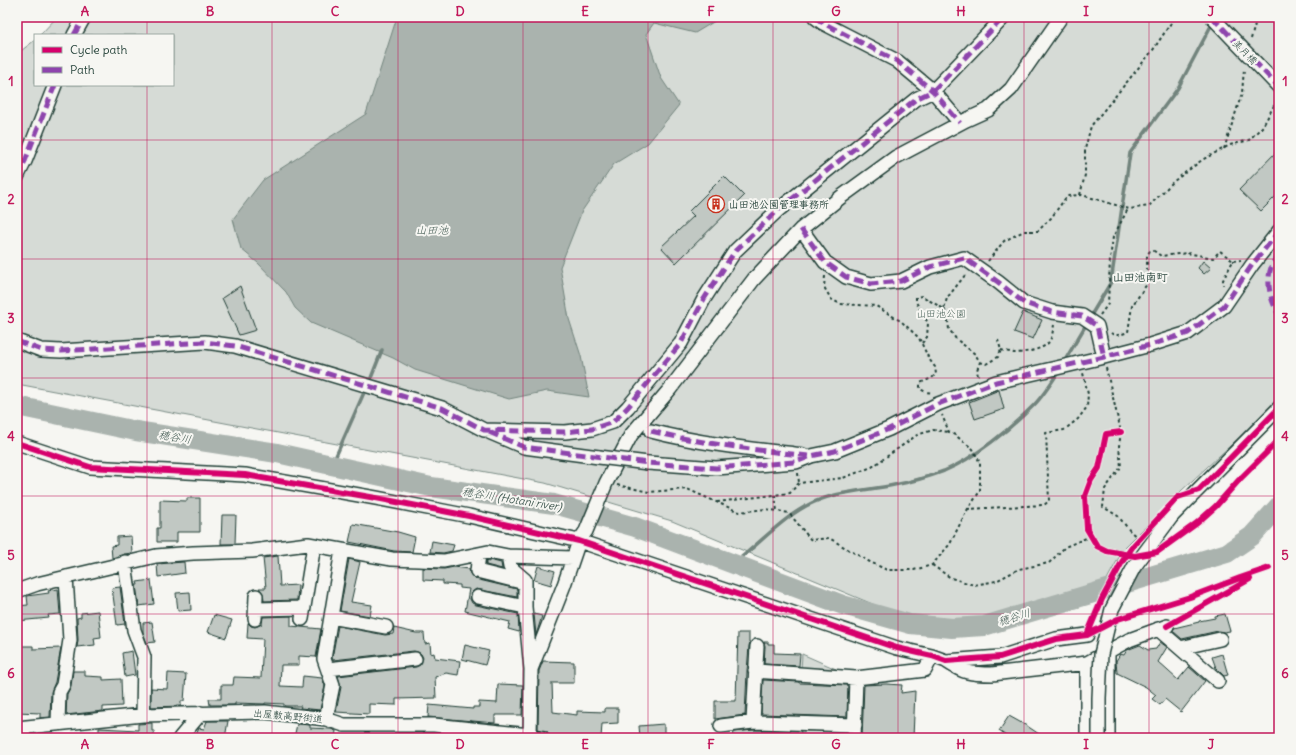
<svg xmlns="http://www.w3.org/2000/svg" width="1296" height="755" viewBox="0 0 1296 755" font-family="Delius,'Klee One',sans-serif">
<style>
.green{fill:#d6dbd6;stroke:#7a8c85}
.water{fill:#aab3ae;stroke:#72847d}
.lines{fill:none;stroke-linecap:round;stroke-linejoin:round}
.stream{stroke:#72847d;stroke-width:3.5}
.river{stroke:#aab3ae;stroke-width:20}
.building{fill:#c1c8c3;stroke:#1f3d34}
.minor-casing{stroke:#1f3d34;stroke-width:16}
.path{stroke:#1f3d34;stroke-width:2;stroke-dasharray:3 3;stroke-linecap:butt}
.minor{stroke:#f6f6f2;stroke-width:13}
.minor-bridge-casing{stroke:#1f3d34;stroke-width:16;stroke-linecap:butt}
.minor-bridge{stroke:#f6f6f2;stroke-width:13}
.quiet{stroke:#8e44ad;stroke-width:5;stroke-dasharray:10 5;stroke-linecap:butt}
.cycleway-casing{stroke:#f6f6f2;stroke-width:8}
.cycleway{stroke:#d6006c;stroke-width:6}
.grid{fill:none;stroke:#c2185b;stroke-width:1;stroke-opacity:0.55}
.labels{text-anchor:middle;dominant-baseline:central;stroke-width:4;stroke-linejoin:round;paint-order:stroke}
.street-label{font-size:10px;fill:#1f3d34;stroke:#f6f6f2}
.poi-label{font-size:10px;font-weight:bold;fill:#1f3d34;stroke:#f6f6f2;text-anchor:start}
.park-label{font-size:10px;fill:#445d54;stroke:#f6f6f2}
.water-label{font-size:11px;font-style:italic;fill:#425a52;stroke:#f6f6f2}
.neighbourhood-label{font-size:11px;font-weight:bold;fill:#1f3d34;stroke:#f6f6f2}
.neatline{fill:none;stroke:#c2185b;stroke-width:1.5}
.grid-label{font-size:13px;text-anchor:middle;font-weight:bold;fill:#c2185b}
</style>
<rect width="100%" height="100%" fill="#f6f6f2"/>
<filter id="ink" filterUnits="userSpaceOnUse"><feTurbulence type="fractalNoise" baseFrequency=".025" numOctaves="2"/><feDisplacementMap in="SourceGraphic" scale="8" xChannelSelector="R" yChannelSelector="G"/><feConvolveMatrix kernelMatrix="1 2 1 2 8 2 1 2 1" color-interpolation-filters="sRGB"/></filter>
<g filter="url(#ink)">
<!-- green -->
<path class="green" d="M 57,17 L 1279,17 L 1279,401 L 1181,491 L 1124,548 L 1104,585 L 1035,606 L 981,621 L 943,623 L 904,617 L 672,521 L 545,483 L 17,384 L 17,54 L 35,40 L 35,85 L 173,85 L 173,35 L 40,35 Z
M 802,654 L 836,669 L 836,672 L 801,670 Z
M 830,730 L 830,738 L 803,738 L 803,731 Z"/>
<!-- water -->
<path class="water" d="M 397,17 L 720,17 L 720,18 L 695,33 L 654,23 L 646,34 L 661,78 L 679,105 L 648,143 L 614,164 L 582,211 L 560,267 L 569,319 L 581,356 L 589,397 L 547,391 L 509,399 L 415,370 L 393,358 L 311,323 L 295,308 L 286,292 L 258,263 L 241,249 L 233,219 L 263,180 L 366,114 Z"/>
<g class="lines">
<!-- stream -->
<path class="stream" d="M 1090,317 L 1111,282 L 1130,153 L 1178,88 L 1213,22
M 1064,362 L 1087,323
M 369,383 L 382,350
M 332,465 L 366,388
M 733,564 C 758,545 779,521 806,506 C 833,491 865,491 894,485 C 911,482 928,477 944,471 C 975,458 1010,429 1034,405 C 1043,396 1052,382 1059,371"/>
<!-- river -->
<path class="river" d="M 17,406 L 136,431 L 277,453 L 431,487 L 554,504 L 635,527 L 843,605 L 910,624 L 952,628 L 984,626 L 1227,553 L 1252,536 L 1279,506"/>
</g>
<!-- building -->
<path class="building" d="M 1279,149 L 1279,193 L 1261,211 L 1239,190 Z
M 724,176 L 744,196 L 676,263 L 661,247 L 694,216 L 689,211 Z
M 1203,261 L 1211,268 L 1204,274 L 1198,268 Z
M 240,286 L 256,330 L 239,335 L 222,298 Z
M 1023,312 L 1042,320 L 1033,339 L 1014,332 Z
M 999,390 L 1004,409 L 975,419 L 969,402 Z
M 187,498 L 200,498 L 200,532 L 177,532 L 177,542 L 157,542 L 157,528 L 160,528 L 160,500 L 187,501 Z
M 222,515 L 236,515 L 235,544 L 221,544 Z
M 353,524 L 398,532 L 415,537 L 412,552 L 394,551 L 349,542 Z
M 131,536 L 132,553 L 124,554 L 112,558 L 111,546 L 117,545 L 117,537 Z
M 432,541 L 454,545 L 452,551 L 443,553 L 430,552 Z
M 278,556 L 280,586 L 298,585 L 297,600 L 264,601 L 263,593 L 259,588 L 266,588 L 263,558 Z
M 349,559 L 360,562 L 351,602 L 372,605 L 370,616 L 340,611 Z
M 489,560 L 501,563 L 502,569 L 486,565 L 486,561 L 489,562 Z
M 184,562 L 185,573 L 158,577 L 157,564 Z
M 538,566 L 555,571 L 551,585 L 534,580 Z
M 454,567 L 469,569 L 470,574 L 475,579 L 517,589 L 517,597 L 476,589 L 472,592 L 470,599 L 472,603 L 476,605 L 518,614 L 519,632 L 508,629 L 510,622 L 465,611 L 469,589 L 460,588 L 460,585 L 443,584 L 443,581 L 423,580 L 423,568 L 444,569 Z
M 151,580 L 154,604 L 139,606 L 136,585 L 138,585 L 137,582 Z
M 120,587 L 125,624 L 117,625 L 112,588 Z
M 58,589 L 60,614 L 48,615 L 49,618 L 17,621 L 17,606 L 28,605 L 27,596 L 49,593 L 48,591 Z
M 190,592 L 191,610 L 178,611 L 176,593 Z
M 98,611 L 101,637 L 94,638 L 95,645 L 77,647 L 78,640 L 77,618 L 81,617 L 81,613 Z
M 534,614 L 542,616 L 536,635 Z
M 1225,614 L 1230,631 L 1224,632 L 1218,631 L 1182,639 L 1173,631 L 1174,628 L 1199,622 L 1199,621 L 1215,618 L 1215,616 Z
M 214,615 L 232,620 L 226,638 L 208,632 Z
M 291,616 L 291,626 L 321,629 L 316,657 L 299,656 L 299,665 L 281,665 L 280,686 L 302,687 L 303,676 L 322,678 L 325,686 L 320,710 L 300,708 L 301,706 L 284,706 L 284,704 L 265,703 L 265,704 L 235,703 L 235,705 L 210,705 L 209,699 L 221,699 L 221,685 L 233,685 L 234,677 L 261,678 L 263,639 L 247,638 L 248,623 L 251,626 L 255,627 L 262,624 L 263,617 Z
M 152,622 L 155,642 L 147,643 L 143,633 L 143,623 Z
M 338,626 L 385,635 L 393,634 L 394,628 L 416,633 L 424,633 L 425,644 L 430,643 L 431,654 L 434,653 L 435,658 L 460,661 L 458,675 L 446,673 L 435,677 L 436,698 L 396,699 L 396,705 L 369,704 L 369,714 L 336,712 L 341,687 L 338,676 L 416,667 L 420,665 L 423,658 L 421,654 L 418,652 L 414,651 L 333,660 L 332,658 Z
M 738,633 L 749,633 L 749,642 L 750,642 L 749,646 L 747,671 L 745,715 L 715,719 L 715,701 L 736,701 Z
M 764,642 L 768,642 L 768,644 L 774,644 L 774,653 L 800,654 L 799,666 L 764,664 L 765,646 Z
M 1160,642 L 1167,647 L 1158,662 L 1178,680 L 1189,667 L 1205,681 L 1181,712 L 1165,699 L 1160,705 L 1152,699 L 1156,695 L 1146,687 L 1117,673 L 1116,661 L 1120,654 L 1124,655 L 1127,650 L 1140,645 L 1148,650 L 1156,649 Z
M 465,645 L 489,651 L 485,665 L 462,659 Z
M 17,646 L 33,646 L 33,649 L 61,648 L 55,682 L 51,692 L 50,717 L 40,718 L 40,713 L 17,712 Z
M 132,651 L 135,675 L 125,677 L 122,653 Z
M 1222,654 L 1228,675 L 1224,676 L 1216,668 L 1212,657 Z
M 543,661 L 574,662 L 574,683 L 552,683 L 553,712 L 577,715 L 577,711 L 605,712 L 605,708 L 618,708 L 618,723 L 602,724 L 601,738 L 550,737 L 547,731 L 538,729 L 539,671 Z
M 73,671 L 85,671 L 85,676 L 103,677 L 103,680 L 121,679 L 122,706 L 103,707 L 103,711 L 66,715 L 67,694 L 71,686 Z
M 168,673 L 186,674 L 184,701 L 181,701 L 181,706 L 151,707 L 151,688 L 167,689 Z
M 763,680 L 799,682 L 799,683 L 848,685 L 847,717 L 761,714 Z
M 498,684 L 523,685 L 522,715 L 495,715 L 495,723 L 428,717 L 429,705 L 473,709 L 473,707 L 479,707 L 479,702 L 497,703 Z
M 886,684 L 902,685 L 901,693 L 915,691 L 913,738 L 862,738 L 864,685 Z
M 1009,716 L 1027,726 L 1045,738 L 1009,738 L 999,731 Z
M 207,721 L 228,721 L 225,738 L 195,738 L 199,728 L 204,729 Z
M 152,723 L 152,731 L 154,731 L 154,738 L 99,738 L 99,728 L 138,730 L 138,724 Z
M 297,724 L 310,725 L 310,728 L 331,729 L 336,731 L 335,738 L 294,738 Z
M 664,724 L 664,734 L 640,737 L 639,726 Z
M 753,730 L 801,731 L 801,738 L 733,738 L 734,732 Z
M 398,733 L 434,733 L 482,738 L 398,738 Z"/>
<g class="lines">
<!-- minor casing -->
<g class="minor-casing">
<path id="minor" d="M 815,17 L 823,23 L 897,61 L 933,91 L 960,123
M 74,35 L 84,17
M 17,177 L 25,161 L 55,85
M 801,229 L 825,262 L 846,277 L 871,284 L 901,281 L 930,267 L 964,258 L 998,282 L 1024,303 L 1052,312 L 1082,316 L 1097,326 L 1104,357
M 17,341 L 41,350 L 61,351 L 205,342 L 235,346 L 442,408 L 484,430 L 565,432 L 592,429 L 613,422 L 628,407 L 681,343 L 704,299 L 735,251 L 777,211 L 916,99 L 933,91 L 1004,17
M 651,431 C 701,444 752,449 803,455
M 491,433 L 524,447 L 599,457
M 17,443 L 90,467 L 245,475 L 376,498 L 469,516 L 579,541 L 897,648 L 932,656 L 946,661 L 1000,657 L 1056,639 L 1087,635
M 648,463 L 716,468 L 796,462 L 811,456 L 835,451 L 889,429 L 938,404 L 996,382 L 1104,357 L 1150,345 L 1188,333 L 1224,306 L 1252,265 L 1279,231
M 1172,516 L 1279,408
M 479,554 L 477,571 L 525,583
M 508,556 L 573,558
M 125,562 L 134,630 L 144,657 L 143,715
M 17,591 L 37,584 L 156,556 L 193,553 L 252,551 L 308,544 L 392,559 L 444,561 L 488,552 L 508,556 L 510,567 L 525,580 L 525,607 L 531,669 L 530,738
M 478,597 L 525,607
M 256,609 L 304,608
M 331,617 L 386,627
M 255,619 L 256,596
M 302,619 L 314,545
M 1158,629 L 1218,681
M 1180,648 L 1220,639
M 1108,652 L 1108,738
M 946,661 C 964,673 970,674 992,674 L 1087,663 L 1129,640 L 1167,626
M 328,669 L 415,659
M 531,669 L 564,585 L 579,541 L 586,531 L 606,483 L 631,435 L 670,389 L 754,279 L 801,229 L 841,197 L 896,157 L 966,120 L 988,110 L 1011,89 L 1061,17
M 755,671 L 856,678 L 925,670 L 932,656
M 326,719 L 333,685 L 324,659 L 342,550
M 753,722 L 757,646
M 58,723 L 59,692 L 63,685 L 70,640 L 66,577
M 721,726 L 753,722 L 855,725
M 17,728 L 143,715 L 265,712 L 326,719 L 344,725 L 434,725 L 530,735 L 542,738
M 180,738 L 201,713
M 854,738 L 856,678
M 1087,738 L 1087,663"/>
</g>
<!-- path -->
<path class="path" d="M 1251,39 L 1257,17
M 1224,149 L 1242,93 L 1244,69
M 1080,195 L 1085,175 L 1085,149 L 1091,126 L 1153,50 L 1175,17
M 988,261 L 1004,241 L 1024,231 L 1038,231 L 1051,218 L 1067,196 L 1082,195 L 1129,209 L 1149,206 L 1174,181 L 1202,160 L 1230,145 L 1249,140 L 1263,126 L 1278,98
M 1233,261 L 1241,260
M 825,276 L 824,287 L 831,299 L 840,304 L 876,306 L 902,322 L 919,338 L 929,359 L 935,367 L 936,374 L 932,378 L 920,383 L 920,389 L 926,392 L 933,393
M 944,309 L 947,314 L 949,329 L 956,339 L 975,354 L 980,362 L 977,370 L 978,377
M 1100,315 L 1108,304 L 1110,259 L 1113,237 L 1128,209
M 1111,333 C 1116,337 1122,334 1128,332 L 1132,306 L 1147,284 L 1147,255 L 1150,251 L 1154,251 L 1161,256 L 1187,253 L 1213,258 L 1220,251 L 1233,261 L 1223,280 L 1223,285
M 922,343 L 927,337 L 928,323 L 916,302 L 916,297 L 922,296 L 944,309 L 947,298 L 966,274
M 1001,350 C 1005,351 1010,352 1014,353 C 1023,353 1042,350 1048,343 C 1052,339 1053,330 1054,325
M 980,362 L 986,364 L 998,357 L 1001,350 L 998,340
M 1106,368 L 1121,432 L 1119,446 L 1121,467 L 1105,489 L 1103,507 L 1118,516 L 1130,531 L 1139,539
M 1121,432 L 1106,434 L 1099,468 L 1091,480 L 1085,496 L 1087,529 L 1097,546 L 1107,551 L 1129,555
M 798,473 L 799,483
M 617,485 L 649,492 L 687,489 L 739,512 L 766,509 L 789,513 L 811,540 L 829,538 L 868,561 L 887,570 L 914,570 L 932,565 L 950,544 L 966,512 L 980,491 L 980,463 L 973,449 L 955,435 L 949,432 L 942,415
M 775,495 L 777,511
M 717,502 L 790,493 L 799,483 L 843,478 L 872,467 L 917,435 L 933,430 L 949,432
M 967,509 L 1044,505 L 1049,501 L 1046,433 L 1064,430 L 1078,419 L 1087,407 L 1088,394 L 1083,373
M 1166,545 L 1197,523 L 1216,506 L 1239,480 L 1279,440
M 932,565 L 951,578 L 974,585 L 996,581 L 1019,569 L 1049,563 L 1065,547 L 1091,536"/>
<!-- minor -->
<use href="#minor" class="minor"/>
<!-- minor-bridge casing -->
<g class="minor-bridge-casing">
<path id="minor-bridge" d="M 1212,17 L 1279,87
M 599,457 L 648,463
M 1099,738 L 1099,698 L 1101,654 L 1112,609 L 1134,567 L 1172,516"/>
</g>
<!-- minor-bridge -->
<use href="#minor-bridge" class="minor-bridge"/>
<!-- quiet -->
<path class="quiet" d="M 815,17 L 823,23 L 897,61 L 933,91 L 960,123
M 1212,17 L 1279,87
M 74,35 L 84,17
M 17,177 L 25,161 L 55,85
M 801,229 L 825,262 L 846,277 L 871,284 L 901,281 L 930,267 L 964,258 L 998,282 L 1024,303 L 1052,312 L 1082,316 L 1097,326 L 1104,357
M 1279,254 C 1263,272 1268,296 1279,315
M 1279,318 L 1276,332 L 1279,345
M 17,341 L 41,350 L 61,351 L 205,342 L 235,346 L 442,408 L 484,430 L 565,432 L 592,429 L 613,422 L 628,407 L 681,343 L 704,299 L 735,251 L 777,211 L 916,99 L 933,91 L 1004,17
M 651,431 C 703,444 756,450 809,456
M 489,432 L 524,447 L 648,463 L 716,468 L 796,462 L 811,456 L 835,451 L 889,429 L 938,404 L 996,382 L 1104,357 L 1150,345 L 1188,333 L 1224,306 L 1252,265 L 1279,231"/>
<!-- cycleway casing -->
<g class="cycleway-casing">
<path id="cycleway" d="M 1121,432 L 1106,434 L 1099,468 L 1091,480 L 1085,496 L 1087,529 L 1097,546 L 1107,551 L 1135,556 L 1157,552 L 1197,523 L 1216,506 L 1239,480 L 1279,440
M 17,443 L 90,467 L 245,475 L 376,498 L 469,516 L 579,541 L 897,648 L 932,656 L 946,661 L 1000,657 L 1056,639 L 1087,635 L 1118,619 L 1190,597 L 1240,578 L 1269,568
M 1167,626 L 1250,579
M 1087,635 L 1102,599 L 1122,562 L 1133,546 L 1178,497 L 1199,490 L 1279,408"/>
</g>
<!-- cycleway -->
<use href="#cycleway" class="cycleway"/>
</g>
</g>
<!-- grid -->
<path class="grid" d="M 147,17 L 147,35M 272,17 L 272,738M 398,17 L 398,738M 523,17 L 523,738M 648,17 L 648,738M 773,17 L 773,738M 898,17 L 898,738M 1024,17 L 1024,738M 1149,17 L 1149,738M 147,85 L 147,738M 17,140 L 1279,140M 17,259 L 1279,259M 17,378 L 1279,378M 17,496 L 1279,496M 17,614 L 1279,614"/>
<!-- icons -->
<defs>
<g id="building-ring" transform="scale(0.9)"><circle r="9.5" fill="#f6f6f2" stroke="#c8321e" stroke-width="1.5"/><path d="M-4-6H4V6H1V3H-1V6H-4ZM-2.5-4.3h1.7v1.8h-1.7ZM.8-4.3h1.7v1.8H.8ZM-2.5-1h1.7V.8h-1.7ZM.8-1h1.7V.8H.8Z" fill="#c8321e"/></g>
</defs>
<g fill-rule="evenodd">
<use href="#building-ring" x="716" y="204"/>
</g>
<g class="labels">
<!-- street labels -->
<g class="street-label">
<text transform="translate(1245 52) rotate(46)">美月橋</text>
<text transform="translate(288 716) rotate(5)">出屋敷高野街道</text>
</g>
<!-- poi labels -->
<g class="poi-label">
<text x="729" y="204">山田池公園管理事務所</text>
</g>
<!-- park labels -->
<g class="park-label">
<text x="941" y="313">山田池公園</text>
</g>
<!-- water labels -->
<g class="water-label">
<text x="432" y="230">山田池</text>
<text transform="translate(175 437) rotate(9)">穂谷川</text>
<text transform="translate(512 499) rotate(9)">穂谷川 (Hotani river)</text>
<text transform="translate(1014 617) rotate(-17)">穂谷川</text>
</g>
<!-- neighbourhood labels -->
<g class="neighbourhood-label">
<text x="1140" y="277">山田池南町</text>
</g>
</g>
<!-- margin -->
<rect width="1296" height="755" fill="none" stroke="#f6f6f2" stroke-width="44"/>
<!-- legend -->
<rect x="34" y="34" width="140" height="52" fill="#f6f6f2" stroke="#a0aca6"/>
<rect x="42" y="47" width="20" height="6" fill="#d6006c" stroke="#a0aca6"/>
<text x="70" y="54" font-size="12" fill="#1f3d34">Cycle path</text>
<rect x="42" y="67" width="20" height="6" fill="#8e44ad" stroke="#a0aca6"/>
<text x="70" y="74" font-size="12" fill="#1f3d34">Path</text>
<rect x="22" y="22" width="1252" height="711" class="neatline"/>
<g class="grid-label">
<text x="85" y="16">A</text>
<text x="210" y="16">B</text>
<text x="335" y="16">C</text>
<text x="460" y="16">D</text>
<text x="585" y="16">E</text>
<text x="711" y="16">F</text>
<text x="836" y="16">G</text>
<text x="961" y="16">H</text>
<text x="1086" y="16">I</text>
<text x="1211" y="16">J</text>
<text x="11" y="86">1</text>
<text x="1285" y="86">1</text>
<text x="11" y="204">2</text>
<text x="1285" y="204">2</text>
<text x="11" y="323">3</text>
<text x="1285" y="323">3</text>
<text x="11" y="441">4</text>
<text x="1285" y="441">4</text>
<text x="11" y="560">5</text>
<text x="1285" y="560">5</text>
<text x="11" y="678">6</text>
<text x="1285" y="678">6</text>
<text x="85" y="749">A</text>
<text x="210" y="749">B</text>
<text x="335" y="749">C</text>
<text x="460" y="749">D</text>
<text x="585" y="749">E</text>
<text x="711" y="749">F</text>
<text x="836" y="749">G</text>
<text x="961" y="749">H</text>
<text x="1086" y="749">I</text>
<text x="1211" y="749">J</text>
</g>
</svg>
